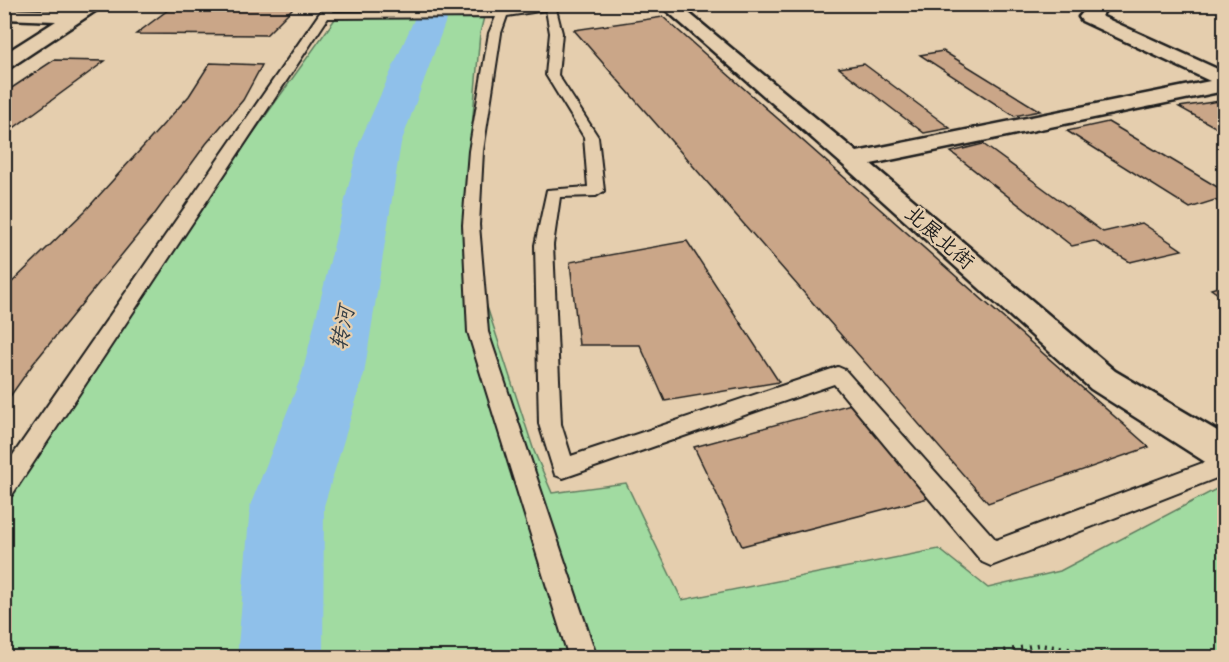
<svg xmlns="http://www.w3.org/2000/svg" width="1229" height="662" viewBox="0 0 1229 662" font-family="Itim,'LXGW WenKai TC',sans-serif">
<style>
.green{fill:#a1dba1;stroke:#5e7c5e;stroke-width:1.5}
.lines{fill:none;stroke-linecap:round;stroke-linejoin:round}
.river{fill:#8fc0ea;fill-rule:evenodd}
.building{fill:#caa688;stroke:#1c1c1c;stroke-width:1.5}
.lane-casing{stroke:#1c1c1c;stroke-width:4}
.street-casing{stroke:#1c1c1c;stroke-width:5}
.secondary-casing{stroke:#1c1c1c;stroke-width:5}
.path{stroke:#1c1c1c;stroke-width:4.5;stroke-dasharray:2 6;stroke-linecap:butt}
.lane{fill:#e5ceae;fill-rule:evenodd}
.street{fill:#e5ceae;fill-rule:evenodd}
.secondary{fill:#e5ceae;fill-rule:evenodd}
.labels{text-anchor:middle;dominant-baseline:central;stroke-width:4.5;stroke-linejoin:round;paint-order:stroke}
.street-label{font-size:21px;fill:#1c1c1c;stroke:#e5ceae}
.water-label{font-size:22px;font-style:italic;fill:#333d45;stroke:#e5ceae}
</style>
<rect width="100%" height="100%" fill="#e5ceae"/>
<filter id="ink" filterUnits="userSpaceOnUse"><feTurbulence type="fractalNoise" baseFrequency=".0167" numOctaves="2"/><feDisplacementMap in="SourceGraphic" scale="12" xChannelSelector="R" yChannelSelector="G"/><feConvolveMatrix kernelMatrix="1 2 1 2 8 2 1 2 1" color-interpolation-filters="sRGB"/></filter>
<g filter="url(#ink)">
<!-- green -->
<path class="green" d="M 345,5 L 487,5 L 480,33 L 463,233 L 534,451 L 552,493 L 626,483 L 682,600 L 939,549 L 988,588 L 1060,571 L 1224,485 L 1224,657 L 5,657 L 4,501 L 148,280 Z"/>
<g class="lines">
<!-- river -->
<path class="river" d="M 421,4 L 452,4 L 401,143 L 364,374 L 324,506 L 323,658 L 237,658 L 250,506 L 302,374 L 359,143 Z"/>
</g>
<!-- building -->
<path class="building" d="M 176,4 L 297,4 L 266,35 L 136,34 Z
M 663,17 L 1149,447 L 988,503 L 574,30 Z
M 943,51 L 1040,111 L 1014,116 L 920,55 Z
M 54,60 L 105,61 L 4,135 L 4,93 Z
M 210,63 L 262,65 L 243,100 L 206,144 L 154,215 L 33,364 L 4,405 L 4,290 L 85,211 L 189,96 Z
M 864,64 L 950,128 L 924,133 L 839,68 Z
M 1220,101 L 1224,103 L 1224,132 L 1179,107 Z
M 1108,122 L 1224,191 L 1224,205 L 1215,200 L 1190,208 L 1067,131 Z
M 983,144 L 1103,232 L 1142,223 L 1182,250 L 1130,262 L 1094,241 L 1072,246 L 951,152 Z
M 687,241 L 779,382 L 665,401 L 640,345 L 579,345 L 570,262 Z
M 1224,285 L 1224,298 L 1211,289 Z
M 851,404 L 932,497 L 742,546 L 694,447 Z"/>
<g class="lines">
<!-- lane casing -->
<g class="lane-casing">
<path id="lane" d="M 326,4 L 337,4 L 332,12 L 497,11 L 496,4 L 506,4 L 507,10 L 543,4 L 570,4 L 556,9 L 562,33 L 558,75 L 598,137 L 604,191 L 596,196 L 560,197 L 553,245 L 561,424 L 571,456 L 838,367 L 845,370 L 996,540 L 1224,455 L 1224,475 L 991,566 L 982,562 L 834,384 L 563,478 L 555,475 L 539,424 L 535,245 L 547,190 L 588,187 L 584,137 L 546,75 L 550,33 L 546,10 L 507,16 L 501,33 L 483,151 L 479,225 L 488,332 L 597,658 L 569,658 L 468,332 L 463,225 L 469,151 L 489,33 L 496,17 L 328,18 L 12,495 L 4,498 L 4,468 Z"/>
</g>
<!-- street casing -->
<g class="street-casing">
<path id="street" d="M 659,4 L 678,4 L 857,152 L 1210,81 L 1082,21 L 1079,17 L 1085,10 L 1079,4 L 1100,4 L 1106,10 L 1101,16 L 1224,72 L 1224,91 L 871,164 L 1115,371 L 1224,435 L 1224,470 L 1210,465 L 1091,389 L 843,165 Z"/>
</g>
<!-- secondary casing -->
<g class="secondary-casing">
<path id="secondary" d="M 84,4 L 106,4 L 11,67 L 4,69 L 4,54 L 56,21 L 4,19 L 4,9 L 74,11 Z"/>
</g>
<!-- path -->
<path class="path" d="M 965,658 L 1038,645 L 1137,658
M 1209,658 L 1224,650"/>
<!-- lane -->
<use href="#lane" class="lane"/>
<!-- street -->
<use href="#street" class="street"/>
<!-- secondary -->
<use href="#secondary" class="secondary"/>
</g>
</g>
<g class="labels">
<!-- street labels -->
<g class="street-label">
<text transform="translate(940 237) rotate(41)">北展北街</text>
</g>
<!-- water labels -->
<g class="water-label">
<text transform="translate(342 328) rotate(-78)">转河</text>
</g>
</g>
<!-- margin -->
<rect width="1229" height="662" fill="none" stroke="#e5ceae" stroke-width="24"/>
<rect x="12" y="12" width="1205" height="638" fill="none" stroke="#1c1c1c" stroke-width="2" filter="url(#ink)"/>
</svg>
